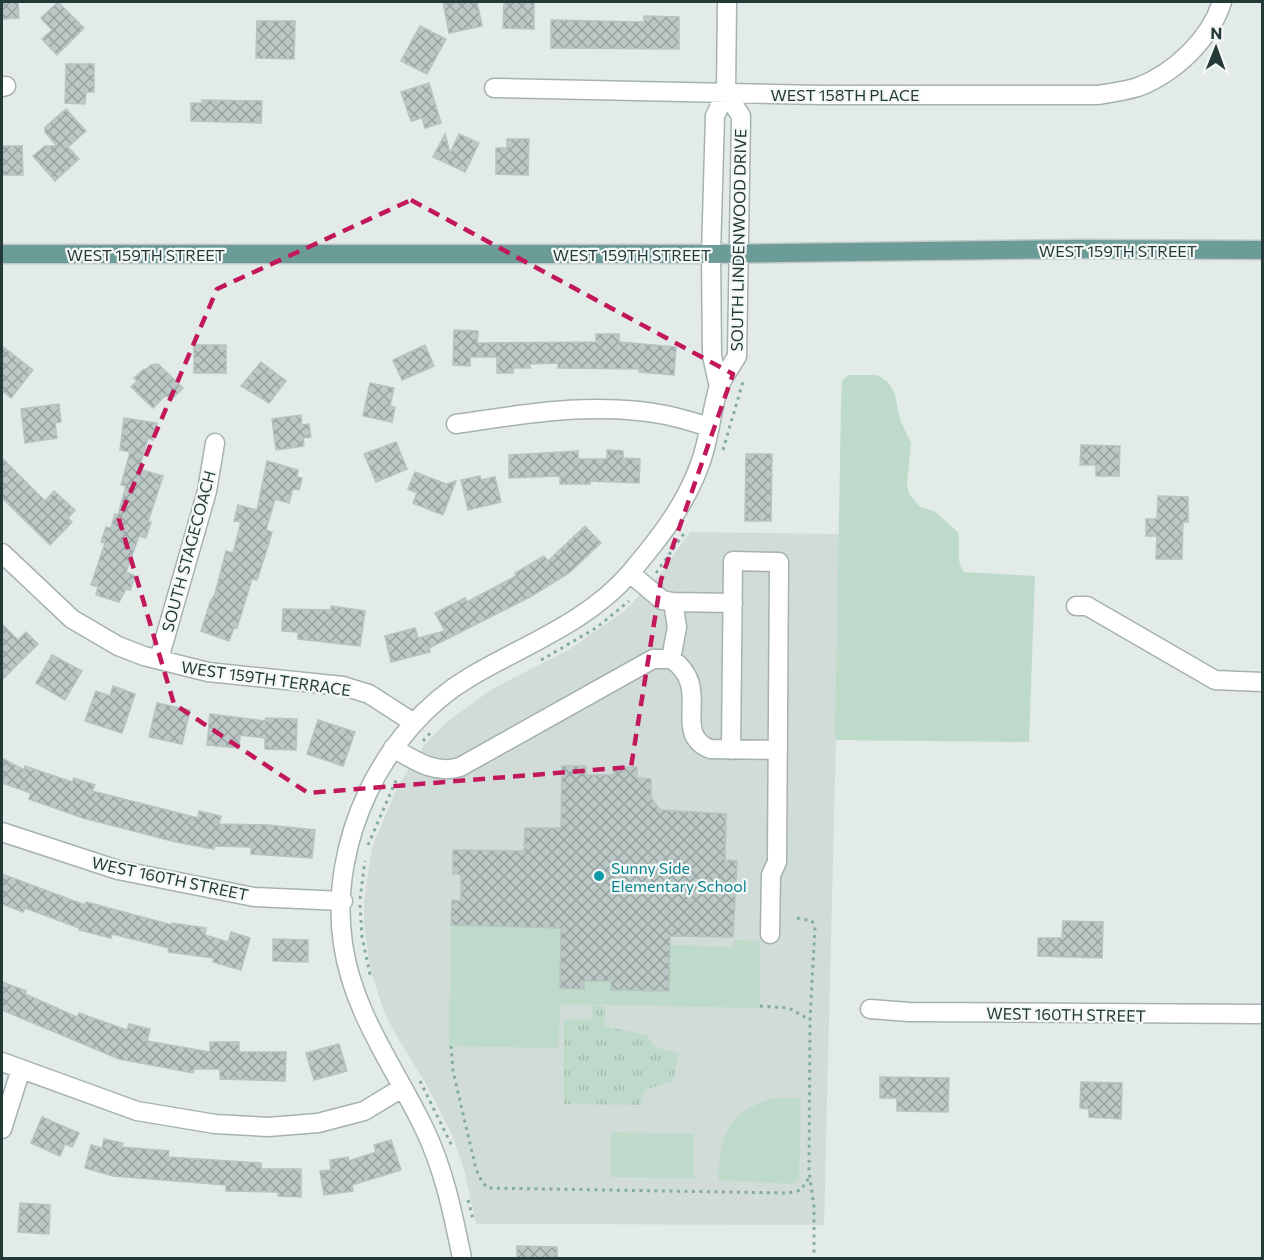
<svg xmlns="http://www.w3.org/2000/svg" width="1264" height="1260" viewBox="0 0 1264 1260" font-family="Commissioner,sans-serif">
<style>
.built{fill:#d1dbd8}
.grass{fill:#bedaca}
.park{fill:url(#park-tufts)}
.building{fill:url(#building-cross-hatch);stroke:#b6c4c0;stroke-width:1.5}
.lines{fill:none;stroke-linecap:round;stroke-linejoin:round}
.minor-casing{stroke:#a6b2b0;stroke-width:21}
.major-casing{stroke:#c2c8c7;stroke-width:21}
.path{stroke:#86aba5;stroke-width:3;stroke-dasharray:3 4.5;stroke-linecap:butt}
.minor{stroke:#fff;stroke-width:18}
.major{stroke:#6c9c97;stroke-width:18}
.marked{fill:none;stroke:#c2185b;stroke-width:4.5;stroke-dasharray:12 8;stroke-linejoin:round}
.culture-dot{fill:#0f9aa8;stroke:#f3f8f6;stroke-width:2}
.labels{text-anchor:middle;dominant-baseline:central;stroke-width:4.5;stroke-linejoin:round;paint-order:stroke}
.street-label{font-size:16px;fill:#243a38;stroke:#f3f8f6}
.culture-label{font-size:16px;fill:#0d838f;stroke:#f3f8f6;text-anchor:start}
</style>
<defs>
<pattern id="park-tufts" width="24" height="20" patternUnits="userSpaceOnUse" patternTransform="scale(1.5)"><rect width="24" height="20" fill="#bedaca"/><path d="M3 7l-1-3M5 7V3M7 7l1-3M15 17l-1-3M17 17v-4M19 17l1-3" fill="none" stroke="#a3bcae"/></pattern>
<pattern id="building-cross-hatch" width="8" height="8" patternUnits="userSpaceOnUse" patternTransform="scale(1.5)"><rect width="8" height="8" fill="#bbc8c5"/><path d="M0 0l8 8M0 8l8-8" fill="none" stroke="#98a3a1"/></pattern>
</defs>
<rect width="100%" height="100%" fill="#e3ebe8"/>
<!-- built -->
<path class="built" d="M 690,532 L 841,534 L 824,1225 L 476,1224 L 464,1169 L 452,1135 L 426,1084 L 393,1030 L 383,1009 L 370,968 L 364,923 L 364,901 L 372,847 L 397,788 L 425,744 L 447,722 L 492,689 L 570,649 L 623,612 L 658,577 Z"/>
<!-- grass -->
<path class="grass" d="M 848,375 L 877,375 L 888,382 L 895,394 L 900,420 L 911,443 L 907,484 L 909,494 L 920,507 L 934,511 L 958,532 C 961,546 955,560 964,572 L 1035,576 L 1029,742 L 835,740 L 841,406 L 842,381 Z
M 451,925 L 561,928 L 560,989 L 584,989 L 584,980 L 611,981 L 611,990 L 668,991 L 670,945 L 734,947 L 734,940 L 760,941 L 760,1008 L 561,1004 L 558,1048 L 449,1046 Z
M 775,1098 L 801,1098 L 799,1179 L 793,1184 L 718,1180 C 721,1135 727,1111 775,1098 Z
M 611,1132 L 694,1134 L 694,1178 L 610,1177 Z"/>
<!-- park -->
<path class="park" d="M 592,1006 L 605,1006 L 604,1026 L 647,1035 L 656,1048 L 679,1053 L 673,1081 L 644,1090 L 640,1105 L 564,1104 L 564,1019 L 591,1020 Z"/>
<!-- building -->
<path class="building" d="M 2,2 L 18,2 L 19,18 L 2,19 Z
M 58,2 L 84,28 L 57,55 L 42,39 L 52,30 L 41,18 Z
M 443,2 L 477,2 L 482,26 L 449,33 Z
M 504,2 L 534,2 L 534,29 L 503,28 Z
M 644,16 L 679,17 L 679,49 L 551,48 L 551,20 L 644,22 Z
M 257,21 L 295,21 L 294,59 L 256,58 Z
M 420,26 L 446,39 L 427,74 L 401,61 Z
M 66,64 L 94,64 L 94,92 L 86,92 L 85,104 L 65,103 Z
M 429,83 L 441,123 L 425,128 L 422,118 L 411,121 L 401,92 Z
M 202,100 L 262,101 L 261,123 L 191,121 L 191,103 L 202,103 Z
M 66,109 L 86,131 L 68,147 L 79,159 L 55,181 L 33,156 L 45,146 L 57,146 L 45,132 L 45,127 Z
M 445,134 L 450,153 L 459,134 L 479,143 L 465,172 L 433,157 Z
M 507,139 L 529,139 L 528,175 L 496,174 L 496,148 L 507,148 Z
M 2,146 L 22,146 L 23,175 L 2,175 Z
M 454,330 L 478,331 L 477,343 L 596,342 L 596,334 L 619,334 L 619,342 L 676,347 L 674,375 L 639,372 L 640,369 L 558,368 L 558,363 L 530,364 L 530,368 L 513,368 L 513,373 L 497,373 L 497,357 L 470,357 L 470,366 L 453,365 Z
M 194,345 L 226,345 L 226,373 L 194,373 Z
M 425,345 L 434,366 L 402,380 L 393,360 Z
M 2,346 L 33,370 L 11,398 L 2,391 Z
M 261,362 L 286,381 L 269,403 L 241,386 Z
M 158,364 L 183,388 L 171,400 L 166,395 L 153,408 L 131,387 L 137,381 L 134,378 L 144,369 L 145,370 L 151,365 Z
M 370,383 L 394,388 L 390,406 L 395,407 L 392,422 L 363,416 Z
M 59,404 L 61,422 L 55,423 L 57,438 L 25,443 L 21,409 Z
M 301,415 L 302,425 L 309,424 L 311,437 L 303,438 L 304,446 L 276,450 L 272,419 Z
M 124,418 L 157,423 L 153,440 L 148,438 L 139,469 L 163,476 L 148,522 L 151,522 L 146,538 L 139,536 L 126,572 L 135,576 L 130,590 L 126,589 L 119,602 L 96,595 L 98,587 L 91,585 L 105,543 L 101,542 L 106,527 L 111,528 L 115,514 L 118,515 L 126,486 L 121,485 L 130,452 L 120,450 Z
M 396,442 L 407,469 L 376,482 L 364,454 Z
M 1081,445 L 1120,446 L 1119,476 L 1096,476 L 1096,465 L 1080,465 Z
M 607,450 L 623,451 L 623,458 L 640,459 L 639,483 L 590,481 L 590,484 L 560,484 L 560,476 L 509,478 L 509,455 L 578,451 L 578,459 L 607,459 Z
M 746,454 L 772,454 L 771,521 L 745,521 Z
M 2,458 L 45,501 L 54,491 L 75,510 L 68,518 L 72,522 L 50,545 L 2,498 Z
M 267,461 L 298,470 L 297,477 L 302,478 L 299,490 L 293,489 L 289,503 L 275,499 L 266,530 L 272,532 L 268,546 L 257,580 L 252,579 L 237,628 L 234,628 L 229,641 L 201,631 L 210,602 L 215,594 L 226,551 L 233,553 L 241,522 L 234,521 L 238,505 L 257,510 Z
M 415,472 L 446,484 L 456,481 L 443,515 L 413,503 L 417,493 L 408,489 Z
M 480,476 L 481,480 L 495,477 L 501,502 L 468,510 L 461,480 Z
M 1158,496 L 1188,497 L 1188,522 L 1183,522 L 1182,559 L 1156,559 L 1157,536 L 1146,536 L 1146,519 L 1157,519 Z
M 585,526 L 601,543 L 569,573 L 530,597 L 429,648 L 430,652 L 391,662 L 385,636 L 415,628 L 418,638 L 445,631 L 435,613 L 465,598 L 467,602 L 516,576 L 515,573 L 544,556 L 548,561 Z
M 331,606 L 365,611 L 360,646 L 298,639 L 298,632 L 282,631 L 283,609 L 331,610 Z
M 2,624 L 18,640 L 26,632 L 38,644 L 2,680 Z
M 52,655 L 82,671 L 65,700 L 36,683 Z
M 113,686 L 135,694 L 122,733 L 85,721 L 96,691 L 110,696 Z
M 157,703 L 190,710 L 182,744 L 149,737 Z
M 210,714 L 265,721 L 266,718 L 297,719 L 296,750 L 265,749 L 265,738 L 240,735 L 239,748 L 207,745 Z
M 318,720 L 355,732 L 343,766 L 307,754 Z
M 2,758 L 24,770 L 25,766 L 72,782 L 74,778 L 95,785 L 92,791 L 198,818 L 199,811 L 221,816 L 219,824 L 268,825 L 315,830 L 312,858 L 251,854 L 251,847 L 214,846 L 214,849 L 176,842 L 83,818 L 29,799 L 31,793 L 2,783 Z
M 562,766 L 586,766 L 586,775 L 613,775 L 614,767 L 637,767 L 637,778 L 651,779 L 651,798 L 660,810 L 726,814 L 725,860 L 737,861 L 733,937 L 670,936 L 669,991 L 611,990 L 611,981 L 584,981 L 584,989 L 560,988 L 561,928 L 451,925 L 452,900 L 461,901 L 461,874 L 453,874 L 453,850 L 524,851 L 525,828 L 561,828 Z
M 2,874 L 85,905 L 86,902 L 172,925 L 172,923 L 206,928 L 205,935 L 228,942 L 231,932 L 250,938 L 241,970 L 213,962 L 214,958 L 168,952 L 169,948 L 112,934 L 111,938 L 79,930 L 79,928 L 25,908 L 23,912 L 2,904 Z
M 1063,921 L 1103,922 L 1102,958 L 1038,956 L 1038,938 L 1062,938 Z
M 273,939 L 308,940 L 308,962 L 273,961 Z
M 2,982 L 26,991 L 25,994 L 77,1017 L 79,1013 L 127,1030 L 129,1024 L 150,1029 L 147,1041 L 210,1052 L 210,1042 L 239,1042 L 239,1052 L 286,1052 L 285,1081 L 220,1079 L 220,1069 L 194,1069 L 193,1073 L 119,1059 L 2,1010 Z
M 339,1044 L 347,1071 L 314,1080 L 306,1053 Z
M 880,1077 L 949,1078 L 948,1112 L 897,1111 L 897,1098 L 880,1098 Z
M 1081,1082 L 1122,1083 L 1121,1119 L 1089,1117 L 1089,1109 L 1080,1108 Z
M 42,1117 L 79,1133 L 72,1147 L 65,1144 L 60,1156 L 31,1143 Z
M 104,1139 L 123,1143 L 122,1147 L 169,1151 L 168,1157 L 261,1163 L 261,1169 L 301,1169 L 301,1197 L 278,1196 L 278,1192 L 226,1191 L 226,1185 L 113,1176 L 85,1168 L 91,1145 L 102,1148 Z
M 391,1140 L 401,1170 L 352,1185 L 353,1191 L 324,1195 L 320,1171 L 331,1170 L 330,1160 L 348,1157 L 349,1161 L 376,1152 L 374,1145 Z
M 20,1203 L 50,1205 L 49,1234 L 18,1232 Z
M 517,1246 L 557,1247 L 557,1258 L 517,1258 Z"/>
<g class="lines">
<!-- minor casing -->
<g class="minor-casing">
<path id="minor" d="M 2,87 L 6,86
M 494,88 L 820,95 L 1097,95 C 1110,93 1125,91 1138,87 C 1175,73 1210,39 1222,2
M 719,387 L 712,356 L 711,254 L 715,116 L 726,93 L 727,2
M 456,424 C 525,414 595,401 666,415 C 681,418 695,423 710,427
M 2,553 L 72,619 L 118,646 L 144,656 L 208,672 L 343,686 L 369,694 L 414,723
M 673,602 L 733,603
M 1076,606 L 1087,606 L 1215,680 L 1262,682
M 159,659 L 207,491 L 215,443
M 671,659 C 714,687 670,733 710,749 L 778,750
M 393,748 C 414,760 435,775 460,767 L 653,659 L 671,659 L 677,627 L 673,602 L 662,600 L 630,573
M 731,750 L 733,561 L 779,562 L 777,862 L 771,875 L 770,934
M 2,832 L 118,870 L 254,897 L 343,901
M 870,1009 L 909,1012 L 1262,1014
M 2,1062 L 137,1111 L 215,1124 L 268,1127 L 318,1123 L 364,1111 L 402,1088
M 2,1129 L 21,1069
M 462,1258 C 453,1214 444,1169 424,1128 C 394,1066 353,1013 343,944 C 328,843 382,729 470,677 C 524,645 588,622 630,573 C 658,540 685,506 700,464 C 709,440 711,414 718,389 C 722,378 731,367 737,356 L 741,116 L 726,93"/>
</g>
<!-- major casing -->
<g class="major-casing">
<path id="major" d="M 2,254 L 711,254 L 1078,249 L 1262,250"/>
</g>
<!-- path -->
<path class="path" d="M 723,450 L 744,378
M 656,573 L 685,532
M 541,660 L 596,628 L 629,601
M 423,741 L 431,732
M 368,845 L 397,778
M 360,899 L 365,861
M 360,905 L 362,937 L 371,979
M 797,918 L 812,921 L 815,927 L 810,1020 L 809,1171 L 814,1207 L 814,1258
M 760,1006 L 789,1008 L 810,1020
M 451,1046 L 453,1071 L 476,1169 L 482,1182 L 488,1188 L 788,1193 L 801,1190 L 810,1176
M 420,1081 L 453,1148
M 468,1200 L 473,1219"/>
<!-- minor -->
<use href="#minor" class="minor"/>
<!-- major -->
<use href="#major" class="major"/>
</g>
<!-- marked area -->
<path class="marked" d="M 411,200 L 733,374 L 661,580 L 631,767 L 308,793 L 174,704 L 119,519 L 217,289 Z"/>
<!-- markers -->
<circle class="culture-dot" cx="599" cy="876" r="6"/>
<g class="labels">
<!-- street labels -->
<g class="street-label">
<text x="845" y="94">WEST 158TH PLACE</text>
<text transform="translate(738 240) rotate(-89)">SOUTH LINDENWOOD DRIVE</text>
<text x="1118" y="250">WEST 159TH STREET</text>
<text x="146" y="254">WEST 159TH STREET</text>
<text x="632" y="254">WEST 159TH STREET</text>
<text transform="translate(188 551) rotate(-75)">SOUTH STAGECOACH</text>
<text transform="translate(266 678) rotate(8)">WEST 159TH TERRACE</text>
<text transform="translate(170 878) rotate(12)">WEST 160TH STREET</text>
<text transform="translate(1066 1014) rotate(1)">WEST 160TH STREET</text>
</g>
<!-- culture labels -->
<g class="culture-label">
<text x="611" y="867">Sunny Side<tspan x="611" dy="18">Elementary School</tspan></text>
</g>
</g>
<!-- border -->
<rect width="1264" height="1260" fill="none" stroke="#243a38" stroke-width="6"/>
<!-- north arrow -->
<g transform="translate(1216 48) rotate(1)" stroke="#f3f8f6" stroke-width="4.5" paint-order="stroke">
<path d="M0-4.5L10 22L0 15L-10 22Z" fill="#243a38"/>
<text y="-9" font-size="16" font-weight="bold" text-anchor="middle" fill="#243a38">N</text>
</g>
</svg>
